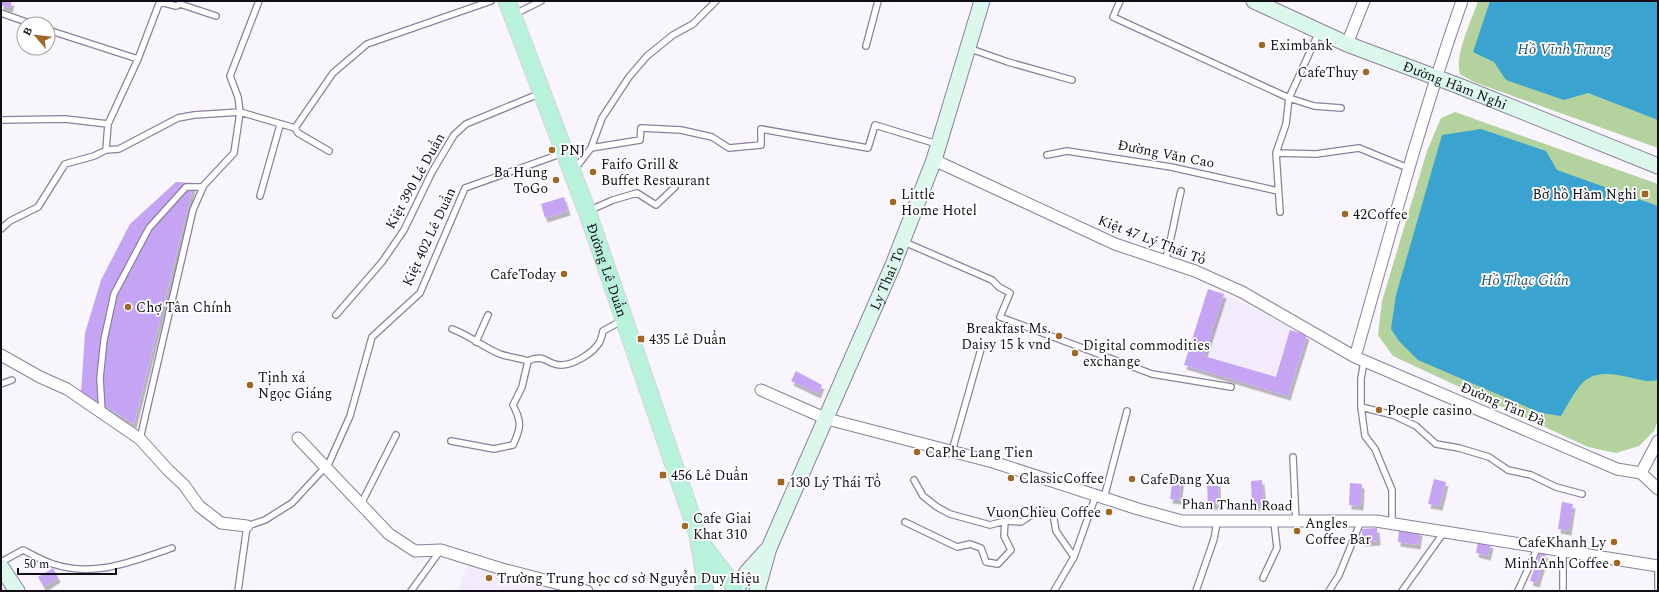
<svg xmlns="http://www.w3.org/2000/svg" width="1659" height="592" viewBox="0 0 1659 592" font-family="Spectral,serif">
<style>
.built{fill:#f1ebfb}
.green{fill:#b3d29e}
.water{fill:#3ba3cf}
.building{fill:#c5a5f3;filter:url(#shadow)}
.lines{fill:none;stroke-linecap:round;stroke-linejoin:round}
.lane-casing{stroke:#8b809d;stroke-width:8}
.street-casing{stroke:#8b809d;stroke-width:13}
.secondary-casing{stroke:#8b809d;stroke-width:17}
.primary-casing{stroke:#d4d4d5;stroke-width:19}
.lane{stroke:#fff;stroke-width:5.5}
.street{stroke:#fff;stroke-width:11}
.secondary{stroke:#dcf8ed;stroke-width:15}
.primary{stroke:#b8f1dc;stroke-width:17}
.poi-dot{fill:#9f6723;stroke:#fff;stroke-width:1.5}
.labels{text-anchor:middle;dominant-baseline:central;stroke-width:3.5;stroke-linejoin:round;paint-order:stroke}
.poi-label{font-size:14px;fill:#120e18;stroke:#fff;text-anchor:start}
.street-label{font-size:14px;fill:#120e18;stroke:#fff}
.water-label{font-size:15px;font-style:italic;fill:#295468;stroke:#fff}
</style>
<defs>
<filter id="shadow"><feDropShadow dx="2.5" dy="4.5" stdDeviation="0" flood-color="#0004"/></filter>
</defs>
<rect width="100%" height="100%" fill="#f8f5fc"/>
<!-- built -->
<path class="built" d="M 1208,289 L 1224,294 L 1307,335 L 1288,396 L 1184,365 Z
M 467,565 L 564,591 L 458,591 Z"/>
<!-- green -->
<path class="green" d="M 1478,1 L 1658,1 L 1658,148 L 1474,82 L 1460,74 C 1454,55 1472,20 1478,1 Z
M 1455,112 L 1658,184 L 1658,420 L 1654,431 L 1639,446 L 1616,453 L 1588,447 L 1393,356 L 1378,335 L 1382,301 L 1427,151 L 1441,118 Z"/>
<!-- water -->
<path class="water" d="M 1490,1 L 1658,1 L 1658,120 L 1588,93 L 1564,100 L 1506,80 L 1494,62 L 1473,52 Z
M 1481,129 L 1546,151 L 1557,170 L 1658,206 L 1658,380 C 1647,383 1638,379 1628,377 C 1584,367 1581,383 1561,416 L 1541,413 L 1418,360 L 1399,341 L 1391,329 L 1396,295 L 1442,135 Z"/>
<!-- building -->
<path class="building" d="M 1,1 L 12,1 L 10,8 L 1,5 Z
M 176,182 L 194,183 L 134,424 L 81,392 L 85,333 L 101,280 L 130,224 Z
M 564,197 L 568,211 L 545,218 L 541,204 Z
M 1208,289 L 1224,294 L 1204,356 L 1276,377 L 1290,330 L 1307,335 L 1288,396 L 1184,365 Z
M 796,371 L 822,385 L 818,394 L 791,381 Z
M 1173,476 L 1182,477 L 1179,500 L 1170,499 Z
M 1434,479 L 1446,482 L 1440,506 L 1428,504 Z
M 1262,480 L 1264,506 L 1252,507 L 1251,481 Z
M 1207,482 L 1218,482 L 1219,505 L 1208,506 Z
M 1350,483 L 1362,484 L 1361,506 L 1349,505 Z
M 1562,502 L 1573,504 L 1569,531 L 1558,529 Z
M 1377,528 L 1378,541 L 1362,542 L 1362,529 Z
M 1399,529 L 1420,531 L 1418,545 L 1398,542 Z
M 1478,541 L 1491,544 L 1488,556 L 1476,553 Z
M 1540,552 L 1546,554 L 1537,583 L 1530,581 Z
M 53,568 L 58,578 L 44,587 L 38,577 Z"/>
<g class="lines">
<!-- lane casing -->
<g class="lane-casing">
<path id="lane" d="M 1120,1 L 1113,17 L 1289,98 L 1314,106 L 1341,108
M 160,2 L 176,6 L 180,4 L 216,16
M 1,13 L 32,24
M 515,14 L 541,1
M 48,30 L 138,59
M 866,46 L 878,1
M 968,48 L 1008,62 L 1072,80
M 1,120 L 65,119 L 108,124
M 295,128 L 298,133 L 329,151
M 591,148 L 640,140 L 641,128 L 681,130 L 712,137 L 729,148 L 761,145 L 761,129 L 868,148 L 875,125 L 937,144
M 106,150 L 108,124 L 138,59 L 160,1
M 1276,153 L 1316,154 L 1359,148 L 1408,168
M 1047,155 L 1067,151 L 1171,167 L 1278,191
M 574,170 L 591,148 L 602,118 L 629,77 L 647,56 L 673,35 L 693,24 L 716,1
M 260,196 L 280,125
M 588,211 L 613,200 L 637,193 L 656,205 L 675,187
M 1280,212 L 1276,153 L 1286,124 L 1289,98 L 1319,32
M 1,229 L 10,221 L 38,207 L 65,164 L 94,156 L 106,150 L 119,149 L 178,118 L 194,115 L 240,112 L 295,128 L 333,73 L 367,44 L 491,1
M 902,241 L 992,280 L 999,287 L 1010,293 L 1000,317 L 1152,374 L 1231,387
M 1165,261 C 1172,238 1175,215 1181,191
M 336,315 L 382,262 L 404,230 L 432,172 L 454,135 L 466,124 L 541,93
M 452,329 C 469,335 483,347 500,354 C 508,357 519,358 528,361
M 476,342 L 488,315
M 1364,361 L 1361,379 L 1361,407 L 1365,436 L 1375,449 L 1392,490 L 1392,524
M 1,384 L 12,380
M 1361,407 L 1393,415 L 1416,426 L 1436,444 L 1459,448 L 1489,457 L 1508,470 L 1531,475 L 1556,487 L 1582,494
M 102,412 L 100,378 L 104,340 L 114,294 L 149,228 L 186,187 L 203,187
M 140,439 L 193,210 L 204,185 L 234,153 L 240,112 L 238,97 L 230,76 L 259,1
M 451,441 L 494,449 L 513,445 C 521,428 522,422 513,405 L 522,387 L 528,361 C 545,353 547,365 561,365 C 573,365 592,354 599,343 C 601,340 602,335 603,331 L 623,320
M 952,451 L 981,349
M 1293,457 L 1296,521
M 914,480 L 923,496 L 937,507 L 950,514 L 990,525 L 1005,521 L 1021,522 L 1039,510 L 1053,514 L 1056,531 L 1074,557
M 1104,498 L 1127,411
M 361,504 L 396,435
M 905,522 L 957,547 L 970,544 L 981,548 L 986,562 L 998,564 L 1011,550 L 1004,536 L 1005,521
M 1,562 L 23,550 C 33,555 43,561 53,564 C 95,578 133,561 172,548
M 1658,566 L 1658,591
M 1263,578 L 1277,548 L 1274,522
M 238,591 L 247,526 L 265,520 L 292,503 L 329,463 L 350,416 L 372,337 L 420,293 L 465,188 L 563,153
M 411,591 L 440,551
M 1054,591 L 1074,557 L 1096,495
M 1196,591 L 1214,539 L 1217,522
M 1329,591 L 1339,575 L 1361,521
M 1402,591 L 1444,532
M 1518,591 L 1538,547
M 1563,591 L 1563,551"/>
</g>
<!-- street casing -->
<g class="street-casing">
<path id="street" d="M 1347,44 L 1364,1
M 934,160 L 1115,244 L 1195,271 L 1242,292 L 1355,357 L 1617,469 L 1641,473 L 1658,489
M 1,355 L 40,377 L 67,389 L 140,439 L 168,470 L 184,485 L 199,506 L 221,523 L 247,526
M 1355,357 C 1389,238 1421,118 1462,1
M 761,390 L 827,419 L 993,462 L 1138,509 L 1182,521 L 1376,521 L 1658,566
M 298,438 L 389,534 L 415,551 L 441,550 L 502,569 L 587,591
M 1641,473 L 1658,441"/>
</g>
<!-- secondary casing -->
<g class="secondary-casing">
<g id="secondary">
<path id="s1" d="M 1254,1 L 1347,44 L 1459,86 L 1658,166"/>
<path d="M 1,567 L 17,591"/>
<path d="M 738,587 L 747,572 L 766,551"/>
<path id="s2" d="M 757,591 L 769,548 L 893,265 L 934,160 L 982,1"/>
</g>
</g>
<!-- primary casing -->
<g class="primary-casing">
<g id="primary">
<path id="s3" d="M 507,1 L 587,211 L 698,535 L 704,571 L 704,591"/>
<path d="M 700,542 L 734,586"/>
</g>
</g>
<!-- lane -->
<use href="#lane" class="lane"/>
<!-- street -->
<use href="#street" class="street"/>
<!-- secondary -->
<use href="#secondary" class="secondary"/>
<!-- primary -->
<use href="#primary" class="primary"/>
</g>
<!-- markers -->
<g class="poi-dot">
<circle cx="1262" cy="45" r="4"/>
<circle cx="1366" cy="72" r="4"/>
<circle cx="552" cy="150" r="4"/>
<circle cx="593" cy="172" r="4"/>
<circle cx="556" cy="180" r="4"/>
<rect x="1641" y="190" width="8" height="8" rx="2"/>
<circle cx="893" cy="202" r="4"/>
<circle cx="1345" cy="214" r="4"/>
<circle cx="564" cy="274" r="4"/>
<circle cx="128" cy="307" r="4"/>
<circle cx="1059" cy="336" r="4"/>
<rect x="637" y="335" width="8" height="8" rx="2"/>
<circle cx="1075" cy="353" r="4"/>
<circle cx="250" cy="385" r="4"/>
<circle cx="1379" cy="410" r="4"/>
<circle cx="917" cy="452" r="4"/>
<rect x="659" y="471" width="8" height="8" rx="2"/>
<circle cx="1011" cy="478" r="4"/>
<circle cx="1132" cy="479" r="4"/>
<rect x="777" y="478" width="8" height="8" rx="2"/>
<circle cx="1109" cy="512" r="4"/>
<circle cx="685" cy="526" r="4"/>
<circle cx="1297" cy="531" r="4"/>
<circle cx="1614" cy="542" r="4"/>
<circle cx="1617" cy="563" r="4"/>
<circle cx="489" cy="578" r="4"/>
</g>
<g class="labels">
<!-- poi labels -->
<g class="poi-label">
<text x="1270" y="45">Eximbank</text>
<text x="1358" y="72" text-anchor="end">CafeThuy</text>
<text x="560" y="150">PNJ</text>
<text x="601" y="164">Faifo Grill &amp;<tspan x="601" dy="16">Buffet Restaurant</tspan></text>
<text x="548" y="172" text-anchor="end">Ba Hung<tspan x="548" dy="16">ToGo</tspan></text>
<text x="901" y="194">Little<tspan x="901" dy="16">Home Hotel</tspan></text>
<text x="1637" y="194" text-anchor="end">Bờ hồ Hàm Nghi</text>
<text x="1353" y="214">42Coffee</text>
<text x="556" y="274" text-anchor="end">CafeToday</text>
<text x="136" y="307">Chợ Tân Chính</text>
<text x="1051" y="328" text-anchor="end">Breakfast Ms.<tspan x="1051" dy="16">Daisy 15 k vnd</tspan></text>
<text x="649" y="339">435 Lê Duẩn</text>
<text x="1083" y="345">Digital commodities<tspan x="1083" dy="16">exchange</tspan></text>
<text x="258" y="377">Tịnh xá<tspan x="258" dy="16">Ngọc Giáng</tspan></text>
<text x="1387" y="410">Poeple casino</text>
<text x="925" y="452">CaPhe Lang Tien</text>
<text x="671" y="475">456 Lê Duẩn</text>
<text x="1019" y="478">ClassicCoffee</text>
<text x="1140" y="479">CafeDang Xua</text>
<text x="789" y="482">130 Lý Thái Tổ</text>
<text x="1101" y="512" text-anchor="end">VuonChieu Coffee</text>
<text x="693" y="518">Cafe Giai<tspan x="693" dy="16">Khat 310</tspan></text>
<text x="1305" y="523">Angles<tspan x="1305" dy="16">Coffee Bar</tspan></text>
<text x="1606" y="542" text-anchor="end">CafeKhanh Ly</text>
<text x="1609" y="563" text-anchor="end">MinhAnh Coffee</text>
<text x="497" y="578">Trường Trung học cơ sở Nguyễn Duy Hiệu</text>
</g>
<!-- street labels -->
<g class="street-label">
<text stroke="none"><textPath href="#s1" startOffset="218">Đường Hàm Nghi</textPath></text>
<text transform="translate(1166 154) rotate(11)">Đường Văn Cao</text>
<text transform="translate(415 181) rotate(-61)">Kiệt 390 Lê Duẩn</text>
<text transform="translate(429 237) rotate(-65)">Kiệt 402 Lê Duẩn</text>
<text transform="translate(1152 240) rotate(21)">Kiệt 47 Lý Thái Tổ</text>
<text stroke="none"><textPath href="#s3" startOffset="287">Đường Lê Duẩn</textPath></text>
<text stroke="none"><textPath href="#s2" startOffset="339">Ly Thai To</textPath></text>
<text transform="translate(1503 404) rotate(23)">Đường Tản Đà</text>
<text transform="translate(1237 505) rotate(1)">Phan Thanh Road</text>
</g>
<!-- water labels -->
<g class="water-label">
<text x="1564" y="49">Hồ Vĩnh Trung</text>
<text x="1525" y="280">Hồ Thạc Gián</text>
</g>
</g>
<!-- border -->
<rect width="1659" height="592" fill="none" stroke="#120e18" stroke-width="4"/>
<!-- north arrow -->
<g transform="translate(36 36) rotate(298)"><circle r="19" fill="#ffffff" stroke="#a09fa3"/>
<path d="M0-3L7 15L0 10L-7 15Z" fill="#9f6723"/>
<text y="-6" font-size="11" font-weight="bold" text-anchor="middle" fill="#120e18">B</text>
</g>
<!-- scale -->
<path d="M18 568v6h98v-6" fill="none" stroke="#120e18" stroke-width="2"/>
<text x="24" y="568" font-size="12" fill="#120e18" stroke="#ffffff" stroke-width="3" paint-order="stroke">50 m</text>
</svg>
